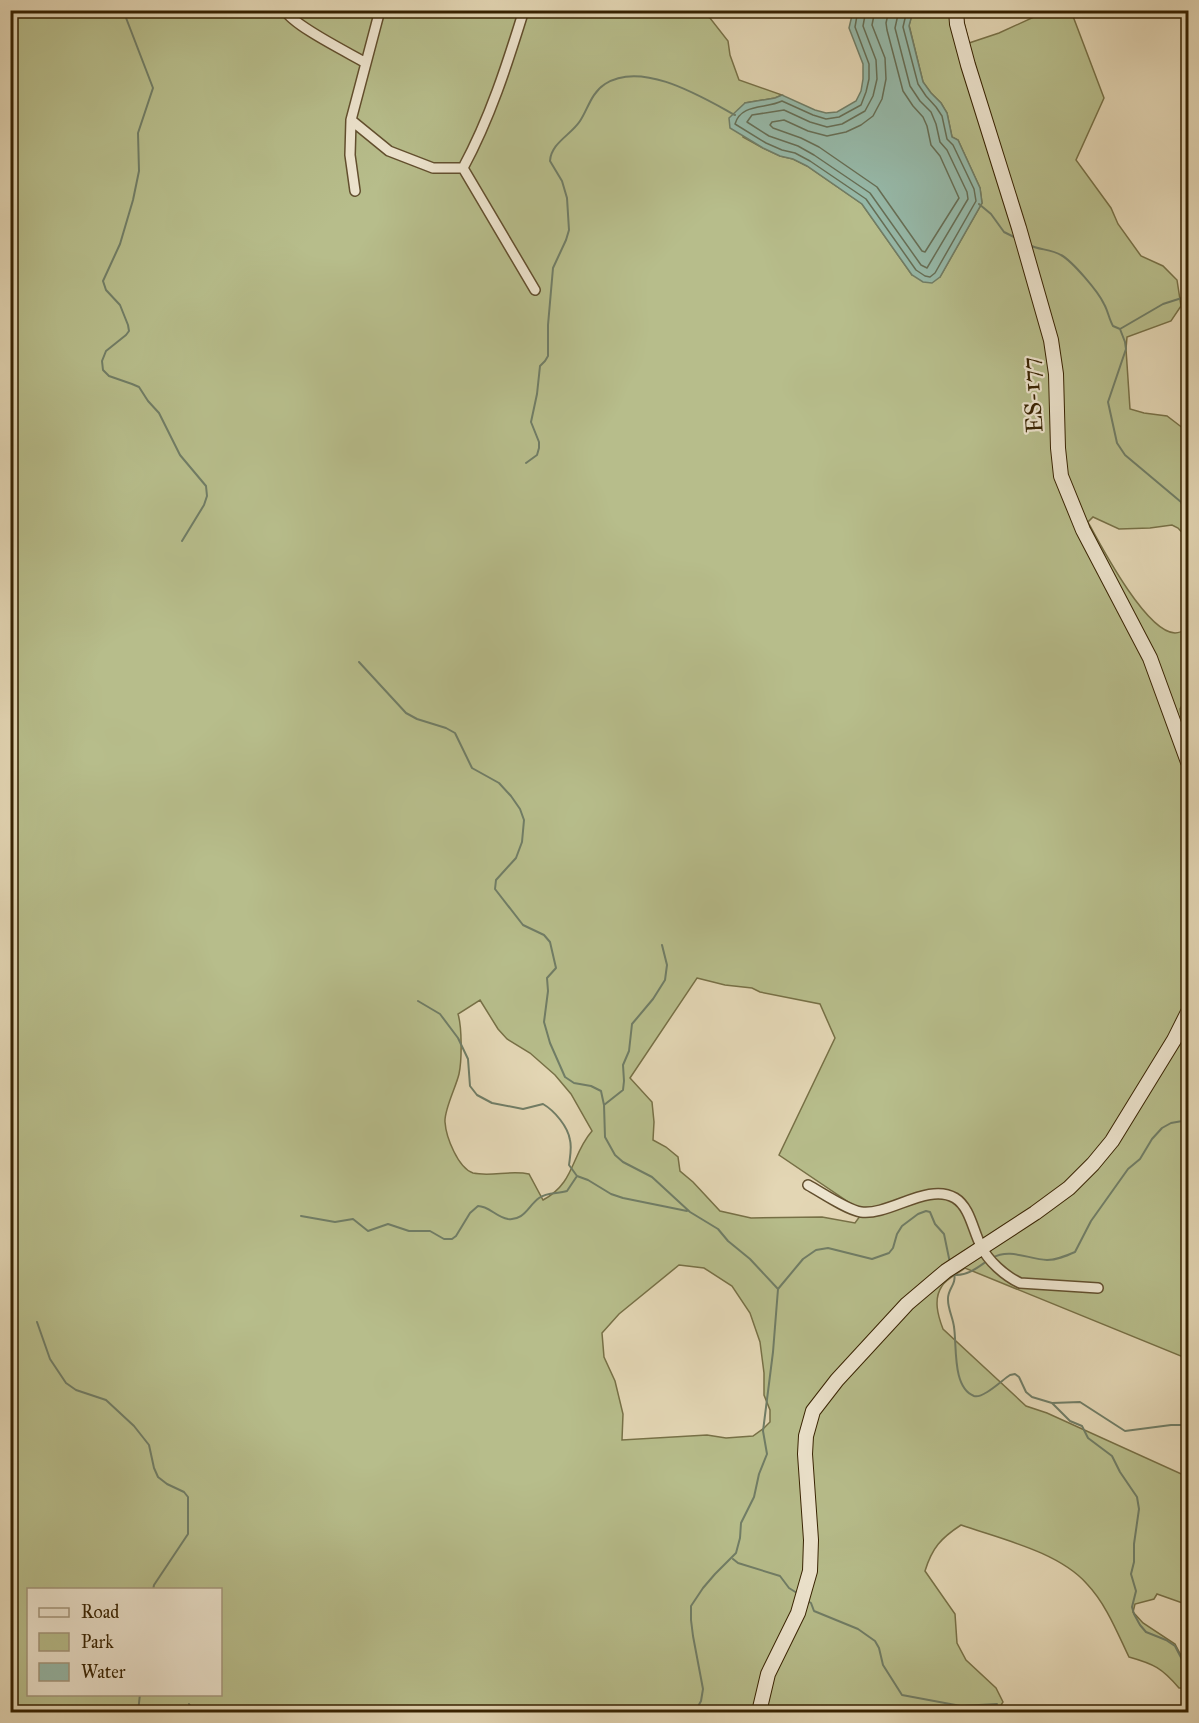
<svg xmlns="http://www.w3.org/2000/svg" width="1199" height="1723" viewBox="0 0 1199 1723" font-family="'IM FELL Great Primer',serif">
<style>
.green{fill:#b7bd8b;stroke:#777046;stroke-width:1.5;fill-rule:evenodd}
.water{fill:#96b9a9;stroke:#707d66;stroke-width:1.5}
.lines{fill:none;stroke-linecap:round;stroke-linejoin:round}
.shore{stroke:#666e55;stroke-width:1.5}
.stream{stroke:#707d66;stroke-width:2}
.street-casing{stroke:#624f2e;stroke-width:12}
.secondary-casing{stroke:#372201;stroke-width:16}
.street{stroke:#ede4ce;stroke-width:9}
.secondary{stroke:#ede4ce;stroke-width:14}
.labels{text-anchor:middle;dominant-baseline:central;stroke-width:4.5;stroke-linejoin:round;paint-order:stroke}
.street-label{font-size:24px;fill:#372201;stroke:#ede4ce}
</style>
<rect width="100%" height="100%" fill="#e3d6b4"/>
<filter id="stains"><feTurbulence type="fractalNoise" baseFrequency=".00333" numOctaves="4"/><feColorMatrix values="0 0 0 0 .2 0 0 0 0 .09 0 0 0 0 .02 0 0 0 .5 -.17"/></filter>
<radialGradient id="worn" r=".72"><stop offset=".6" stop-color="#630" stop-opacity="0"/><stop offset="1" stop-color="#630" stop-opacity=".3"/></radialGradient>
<!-- green -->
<path class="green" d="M 11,11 L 698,11 L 710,18 L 728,41 L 730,55 L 739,80 L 782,95 L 775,98 L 745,103 L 743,137 L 763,148 L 780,156 L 793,159 L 807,166 L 862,204 L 912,275 L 940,277 L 982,203 L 980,188 L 958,140 L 952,137 L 947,113 L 941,103 L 931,93 L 923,82 L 909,25 L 913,11 L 963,11 L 963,19 L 969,43 L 999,33 L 1047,11 L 1071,11 L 1104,98 L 1076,160 L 1111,208 L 1118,224 L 1141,256 L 1163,266 L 1177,280 L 1181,306 L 1171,321 L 1127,337 L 1126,349 L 1130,409 L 1144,413 L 1167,416 L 1188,432 L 1188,539 L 1178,528 L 1172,525 L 1150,528 L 1119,529 L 1093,517 L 1088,522 C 1101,546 1146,632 1175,633 C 1179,633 1185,630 1188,628 L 1188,695 L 1180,709 L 1183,732 L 1188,746 L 1188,1359 L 965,1268 C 959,1273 946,1279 942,1286 C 933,1299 938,1316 943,1329 L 1026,1406 L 1047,1413 L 1188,1477 L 1188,1605 L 1157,1594 L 1154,1599 L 1135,1604 L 1133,1612 L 1143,1623 L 1175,1644 L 1186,1665 L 1188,1666 L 1188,1688 L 1179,1688 C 1162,1668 1154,1664 1129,1657 C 1117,1632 1106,1604 1087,1584 C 1059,1552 1001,1539 961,1525 C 941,1538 932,1548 925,1571 L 955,1614 L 957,1643 L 966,1660 L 996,1688 L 1003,1702 L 997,1712 L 11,1712 ZM 697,978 L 725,985 L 752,988 L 760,992 L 820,1004 L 835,1038 L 779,1155 L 863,1212 L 855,1223 L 822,1217 L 751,1218 L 720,1211 L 693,1182 L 680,1171 L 678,1157 L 666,1147 L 653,1140 L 654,1122 L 652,1102 L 630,1078 ZM 480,1000 L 498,1029 L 507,1039 L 530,1053 L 555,1075 L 571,1094 L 592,1131 C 571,1155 575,1183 543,1200 L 529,1174 C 510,1170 491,1177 473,1173 C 458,1168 446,1137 445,1122 C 444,1110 456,1087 459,1074 C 462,1060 462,1027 458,1014 ZM 679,1265 L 704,1268 L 732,1286 L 750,1313 L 760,1342 L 764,1373 L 764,1395 L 770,1410 L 770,1422 L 764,1428 L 753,1436 L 726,1438 L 707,1435 L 622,1440 L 623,1414 L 615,1381 L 604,1357 L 602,1333 L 619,1314 ZM 28,1590 L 220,1590 L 220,1694 L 28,1694 Z"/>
<!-- water -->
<path class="water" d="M 853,11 L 913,11 L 909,26 L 923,82 L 931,93 L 941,103 L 947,113 L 952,137 L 958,140 L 980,188 L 982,203 L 940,277 L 932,283 L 923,282 L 912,275 L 862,204 L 807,166 L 793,159 L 780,156 L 763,148 L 730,128 L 729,118 L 745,103 L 775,98 L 782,95 L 815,110 L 826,113 L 837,112 L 856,101 L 861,91 L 863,79 L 863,64 L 849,28 Z"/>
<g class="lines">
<!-- shore -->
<path class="shore" d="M 858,10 L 855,27 L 869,64 L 869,79 L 866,92 L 861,105 L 839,117 L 826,119 L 813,115 L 782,101 C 766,109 741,103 735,124 L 766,143 L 782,150 L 795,153 L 810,161 L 866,199 L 916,270 L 925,276 L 930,277 L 935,273 L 976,201 L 974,189 L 953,145 L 947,139 L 942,116 L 936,107 L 926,96 L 918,84 L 903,27 L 907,10
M 866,10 L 863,26 L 876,60 L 877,79 L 873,96 L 865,111 L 842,124 L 827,127 L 810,122 L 784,110 L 752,115 L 747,122 L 769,136 L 798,146 L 814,155 L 870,193 L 921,265 L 927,268 L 968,199 L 967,192 L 947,150 L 940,142 L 936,124 L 931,112 L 920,101 L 910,86 L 895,28 L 899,10
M 875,10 L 872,25 L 885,58 L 886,79 L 882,99 L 873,116 L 861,125 L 846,132 L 827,136 L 808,131 L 784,120 L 772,122 L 770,125 L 773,128 L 801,138 L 819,147 L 877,187 L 922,251 L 925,252 L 959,198 L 940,156 L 931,145 L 927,126 L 923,117 L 913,106 L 903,91 L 887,30 L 886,23 L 889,10"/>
<!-- stream -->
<path class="stream" d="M 123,10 L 153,88 L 138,133 L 139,171 L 133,200 L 120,244 L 103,281 L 106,290 L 120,305 L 128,325 L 129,331 L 126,335 L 106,351 L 102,361 L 103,370 L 109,376 L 132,384 L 139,387 L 148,401 L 159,413 L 180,455 L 206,486 L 207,496 L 204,505 L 182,541
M 979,204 L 991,214 L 1004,232 L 1016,238
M 1029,245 C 1039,250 1051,249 1061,255 C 1072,261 1098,291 1104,304 C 1108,311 1109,319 1113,326 L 1120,329 L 1125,342 L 1126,349 L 1108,402 L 1117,443 L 1125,455 L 1181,502 L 1187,515 L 1188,534
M 1120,329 L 1163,304 L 1188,296
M 526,463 L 537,455 L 539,448 L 539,442 L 531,422 L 537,394 L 540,366 L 545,361 L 548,356 L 548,325 L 553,268 L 566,240 L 569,230 L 567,198 L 562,181 L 550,161 C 551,143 571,135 580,121 C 588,109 591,93 605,84 C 642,60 702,97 735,115
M 359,662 L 406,713 L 417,719 L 446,728 L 455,733 L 472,768 L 499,783 L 511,796 L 520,809 L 524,820 L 522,842 L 516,858 L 496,880 L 495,889 L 523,925 L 544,935 L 550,942 L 556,968 L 547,978 L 548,991 L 544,1022 L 550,1043 L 565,1077 L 574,1083 L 591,1086 L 601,1091 L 604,1105 L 605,1137 L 615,1155 L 623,1162 L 652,1177 L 690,1212 L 718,1229 L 728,1241 L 750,1259 L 778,1289
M 418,1001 L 440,1014 L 458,1038 L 468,1059 L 470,1086 L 477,1095 L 492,1103 L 523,1109 L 543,1104 C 555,1111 568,1127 570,1140 C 572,1148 570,1157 569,1165 L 577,1176 L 588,1180 L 611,1194 L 623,1198 L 687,1211
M 604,1105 L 623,1090 L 624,1081 L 623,1065 L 629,1051 L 632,1024 L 653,999 L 665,980 L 667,965 L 662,945
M 301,1216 L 335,1222 L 353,1219 L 368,1231 L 388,1224 L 409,1231 L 430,1231 L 444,1239 L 452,1239 L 456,1236 L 470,1213 L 478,1206 C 489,1206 496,1217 508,1219 C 524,1221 528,1206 539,1198 C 547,1192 558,1194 567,1191 L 577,1176
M 992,1258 C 1010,1248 1028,1259 1047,1260 C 1057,1260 1066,1256 1075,1252 L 1091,1221 L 1128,1169 L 1140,1159 L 1152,1139 L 1162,1128 L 1171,1123 L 1188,1120
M 954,1273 C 957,1285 947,1289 948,1300 C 948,1309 953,1318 954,1327 C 957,1345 952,1388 974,1396 C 983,1399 1002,1380 1010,1375 L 1015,1374 L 1019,1377 L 1026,1392 L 1032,1397 L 1052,1403 L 1080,1402 L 1125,1431 L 1171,1425 L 1188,1425
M 955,1275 C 967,1276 977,1268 987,1261
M 37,1322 L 50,1359 L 66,1383 L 76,1390 L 106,1400 L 134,1426 L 149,1445 L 154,1468 L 158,1477 L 167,1484 L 184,1492 L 188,1497 L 188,1534 L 154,1585 L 153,1590
M 1052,1403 L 1070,1421 L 1082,1426 L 1088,1438 L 1112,1456 L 1120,1472 L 1137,1497 L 1139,1509 L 1134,1544 L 1134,1562 L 1131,1574 L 1136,1591 L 1132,1607 L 1134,1614 L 1140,1625 L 1146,1632 L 1166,1640 L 1175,1646 L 1188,1671
M 733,1559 L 738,1563 L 780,1576 L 789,1588 L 797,1593
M 806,1600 L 811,1603 L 814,1611 L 858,1629 L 875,1641 L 879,1648 L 883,1665 L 902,1695 L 961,1706 L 997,1704
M 189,1704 L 195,1712
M 138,1712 L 140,1694
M 695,1712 L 701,1701 L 703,1689 L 693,1636 L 691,1620 L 691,1606 L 703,1588 L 715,1574 L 736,1553 L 740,1538 L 741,1523 L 754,1497 L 759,1474 L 767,1454 L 763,1431 L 773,1352 L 778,1289 L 803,1259 L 816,1250 L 828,1248 L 872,1259 L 889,1253 L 893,1248 L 897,1234 L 902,1226 L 918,1214 L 926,1211 L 930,1212 L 935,1224 L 944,1234 L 950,1263"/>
<!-- street casing -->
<g class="street-casing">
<path id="street" d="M 285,10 C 292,25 349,53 366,63
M 749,11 L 770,10
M 351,120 L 389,151 L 433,168 L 463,168 L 535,290
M 463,168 C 490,118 507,65 524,10
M 355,191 L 350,155 L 351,120 L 380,10
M 808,1185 C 821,1192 847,1210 861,1212 C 889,1216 928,1182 955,1198 C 970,1207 973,1231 981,1246 C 988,1261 1005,1276 1020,1283 L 1098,1288"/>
</g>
<!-- secondary casing -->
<g class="secondary-casing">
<path id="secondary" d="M 956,10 L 957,24 L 968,65 L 1019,228 L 1051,340 L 1056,374 L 1058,448 L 1061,476 L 1083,530 L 1150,658 L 1188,762
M 759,1712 L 768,1674 L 798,1613 L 810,1571 L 811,1540 L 805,1454 L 806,1436 L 813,1411 L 837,1380 L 907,1304 L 946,1271 L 1035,1213 L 1069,1188 L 1093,1164 L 1112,1141 L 1174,1040 L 1188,1012"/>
</g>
<!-- street -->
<use href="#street" class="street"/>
<!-- secondary -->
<use href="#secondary" class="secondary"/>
</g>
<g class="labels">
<!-- street labels -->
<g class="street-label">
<text transform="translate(1032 395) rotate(-94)">ES-177</text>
</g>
</g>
<!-- margin -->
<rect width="1199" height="1723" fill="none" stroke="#e3d6b4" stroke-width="36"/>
<rect x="12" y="12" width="1175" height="1699" fill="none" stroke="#372201" stroke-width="3"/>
<rect x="18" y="18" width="1163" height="1687" fill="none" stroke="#372201" stroke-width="1.5"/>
<!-- legend -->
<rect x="27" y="1588" width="195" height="108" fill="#ede4ce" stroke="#a4967c" stroke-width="1.5"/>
<rect x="39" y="1608" width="30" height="9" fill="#ede4ce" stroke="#a4967c" stroke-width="1.5"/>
<text x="81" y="1618" font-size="18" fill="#372201">Road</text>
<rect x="39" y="1633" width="30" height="18" fill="#b7bd8b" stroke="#a4967c" stroke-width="1.5"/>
<text x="81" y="1648" font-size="18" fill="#372201">Park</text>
<rect x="39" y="1663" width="30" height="18" fill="#96b9a9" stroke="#a4967c" stroke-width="1.5"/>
<text x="81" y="1678" font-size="18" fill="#372201">Water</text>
<rect width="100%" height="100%" filter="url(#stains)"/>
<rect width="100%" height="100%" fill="url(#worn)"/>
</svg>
